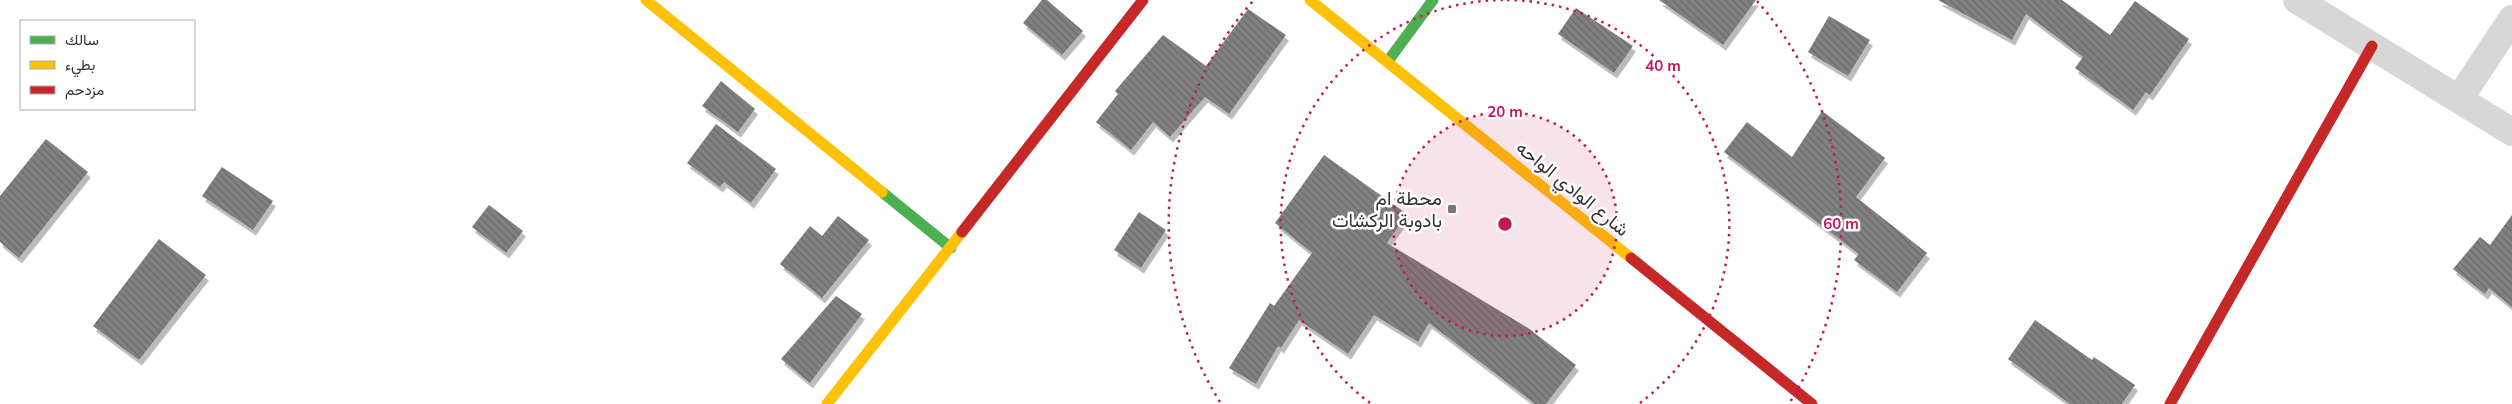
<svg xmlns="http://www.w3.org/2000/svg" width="2512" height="404" viewBox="0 0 2512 404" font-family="Mulish,Vazirmatn,sans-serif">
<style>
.building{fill:url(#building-back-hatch);filter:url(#shadow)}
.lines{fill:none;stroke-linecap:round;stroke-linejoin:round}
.street{stroke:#d7d7d7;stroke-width:28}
.fast{stroke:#4caf50;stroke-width:11}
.slow{stroke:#ffc107;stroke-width:11}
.jam{stroke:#c62828;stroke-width:11}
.ring{fill:none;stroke:#c2185b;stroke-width:2.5;stroke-dasharray:2.5 5}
.poi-dot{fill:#7a7a7a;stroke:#fff;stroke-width:2}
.labels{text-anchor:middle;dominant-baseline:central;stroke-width:5;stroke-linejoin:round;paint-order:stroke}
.street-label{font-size:19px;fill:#333;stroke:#fff}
.poi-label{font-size:19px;fill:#333;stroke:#fff;text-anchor:end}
.centre{fill:#c2185b;stroke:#fff;stroke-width:2.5}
.ring-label{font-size:15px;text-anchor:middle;font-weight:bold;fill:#c2185b;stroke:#fff;stroke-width:5;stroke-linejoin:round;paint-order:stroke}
</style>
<defs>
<pattern id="building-back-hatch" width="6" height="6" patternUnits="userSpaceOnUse" patternTransform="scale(1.25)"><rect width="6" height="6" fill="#818181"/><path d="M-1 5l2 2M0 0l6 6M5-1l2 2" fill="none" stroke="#6a6a6a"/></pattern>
<filter id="shadow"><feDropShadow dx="3" dy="5.5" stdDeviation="0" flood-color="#0004"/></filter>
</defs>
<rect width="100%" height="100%" fill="#fff"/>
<!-- building -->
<path class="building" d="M 1042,0 L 1047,0 L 1083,31 L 1062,55 L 1023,23 Z
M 1659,0 L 1756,0 L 1723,45 Z
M 1938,0 L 2062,0 L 2110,35 L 2135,1 L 2189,39 L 2150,95 L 2146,92 L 2133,110 L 2075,68 L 2083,57 L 2026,14 L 2012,40 Z
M 1576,8 L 1633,46 L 1614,73 L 1558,34 Z
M 1248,9 L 1286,35 L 1229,114 L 1205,97 L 1170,137 L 1153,122 L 1131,150 L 1096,122 L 1118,94 L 1115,91 L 1163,35 L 1206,66 Z
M 1829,16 L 1870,40 L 1848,76 L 1808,52 Z
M 721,81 L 755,109 L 738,132 L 702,106 Z
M 1822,111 L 1885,158 L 1856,197 L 1927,253 L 1897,292 L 1854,260 L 1859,254 L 1724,152 L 1747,122 L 1792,157 Z
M 716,124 L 776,169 L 751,203 L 724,182 L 720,187 L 687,163 Z
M 46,139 L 88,172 L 19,258 L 0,242 L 0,196 Z
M 1324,155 L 1407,214 L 1387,243 L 1528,328 L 1576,365 L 1546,404 L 1535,404 L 1429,323 L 1418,342 L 1374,315 L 1348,354 L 1299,320 L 1281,348 L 1278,346 L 1256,384 L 1229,368 L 1270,303 L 1274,306 L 1312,253 L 1275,223 Z
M 222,167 L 273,201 L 253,230 L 202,196 Z
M 489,205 L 523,231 L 506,253 L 472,227 Z
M 1139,212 L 1166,230 L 1141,268 L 1114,250 Z
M 2512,215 L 2512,307 L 2489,288 L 2485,294 L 2453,269 L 2480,237 L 2490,245 Z
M 838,216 L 869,240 L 822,298 L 780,264 L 810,226 L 822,236 Z
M 159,239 L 206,275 L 139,360 L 93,326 Z
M 836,296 L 862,314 L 810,383 L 781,359 Z
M 2035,320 L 2092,360 L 2094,357 L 2135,385 L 2122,404 L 2070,404 L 2008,359 Z"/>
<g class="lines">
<!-- street -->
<path class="street" d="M 2297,0 L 2512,132
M 2459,99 L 2512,19"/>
<!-- fast -->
<path class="fast" d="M 1388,61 L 1433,0
M 882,192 L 951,248"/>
<!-- slow -->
<path class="slow" d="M 646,0 L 882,192
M 1310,0 L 1631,258
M 827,404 L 962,232"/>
<!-- jam -->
<path class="jam" d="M 962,232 L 1143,0
M 1631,258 L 1812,404
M 2170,404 L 2372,46"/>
</g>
<!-- distance rings -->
<circle cx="1505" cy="224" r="112" fill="#c2185b" fill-opacity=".12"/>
<g class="ring">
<circle cx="1505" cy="224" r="112"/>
<path d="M1370 403A224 224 0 0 1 1503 0M1507 0A224 224 0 0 1 1640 403"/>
<path d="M1220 402A336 336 0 0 1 1253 1M1757 1A336 336 0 0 1 1790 402"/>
</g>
<!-- markers -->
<rect class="poi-dot" x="1447" y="204" width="10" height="10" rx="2.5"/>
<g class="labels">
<!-- street labels -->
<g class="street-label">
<text transform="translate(1573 188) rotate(39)">شارع الوادي الواحه</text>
</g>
<!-- poi labels -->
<g class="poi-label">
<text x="1442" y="198">محطة ام<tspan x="1442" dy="22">بادوبة الركشات</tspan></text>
</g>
</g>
<circle cx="1505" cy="224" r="8" class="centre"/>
<g class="ring-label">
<text x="1663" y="71">40 m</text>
<text x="1505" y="117">20 m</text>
<text x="1841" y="229">60 m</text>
</g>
<!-- legend -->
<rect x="20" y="20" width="175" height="90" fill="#ffffff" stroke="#adadad"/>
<rect x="30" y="36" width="25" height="8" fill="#4caf50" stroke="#adadad"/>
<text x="65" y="45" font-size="15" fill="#333333">سالك</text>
<rect x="30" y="61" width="25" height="8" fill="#ffc107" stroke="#adadad"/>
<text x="65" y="70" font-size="15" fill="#333333">بطيء</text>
<rect x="30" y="86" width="25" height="8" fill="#c62828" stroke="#adadad"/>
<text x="65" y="95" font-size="15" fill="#333333">مزدحم</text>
</svg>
